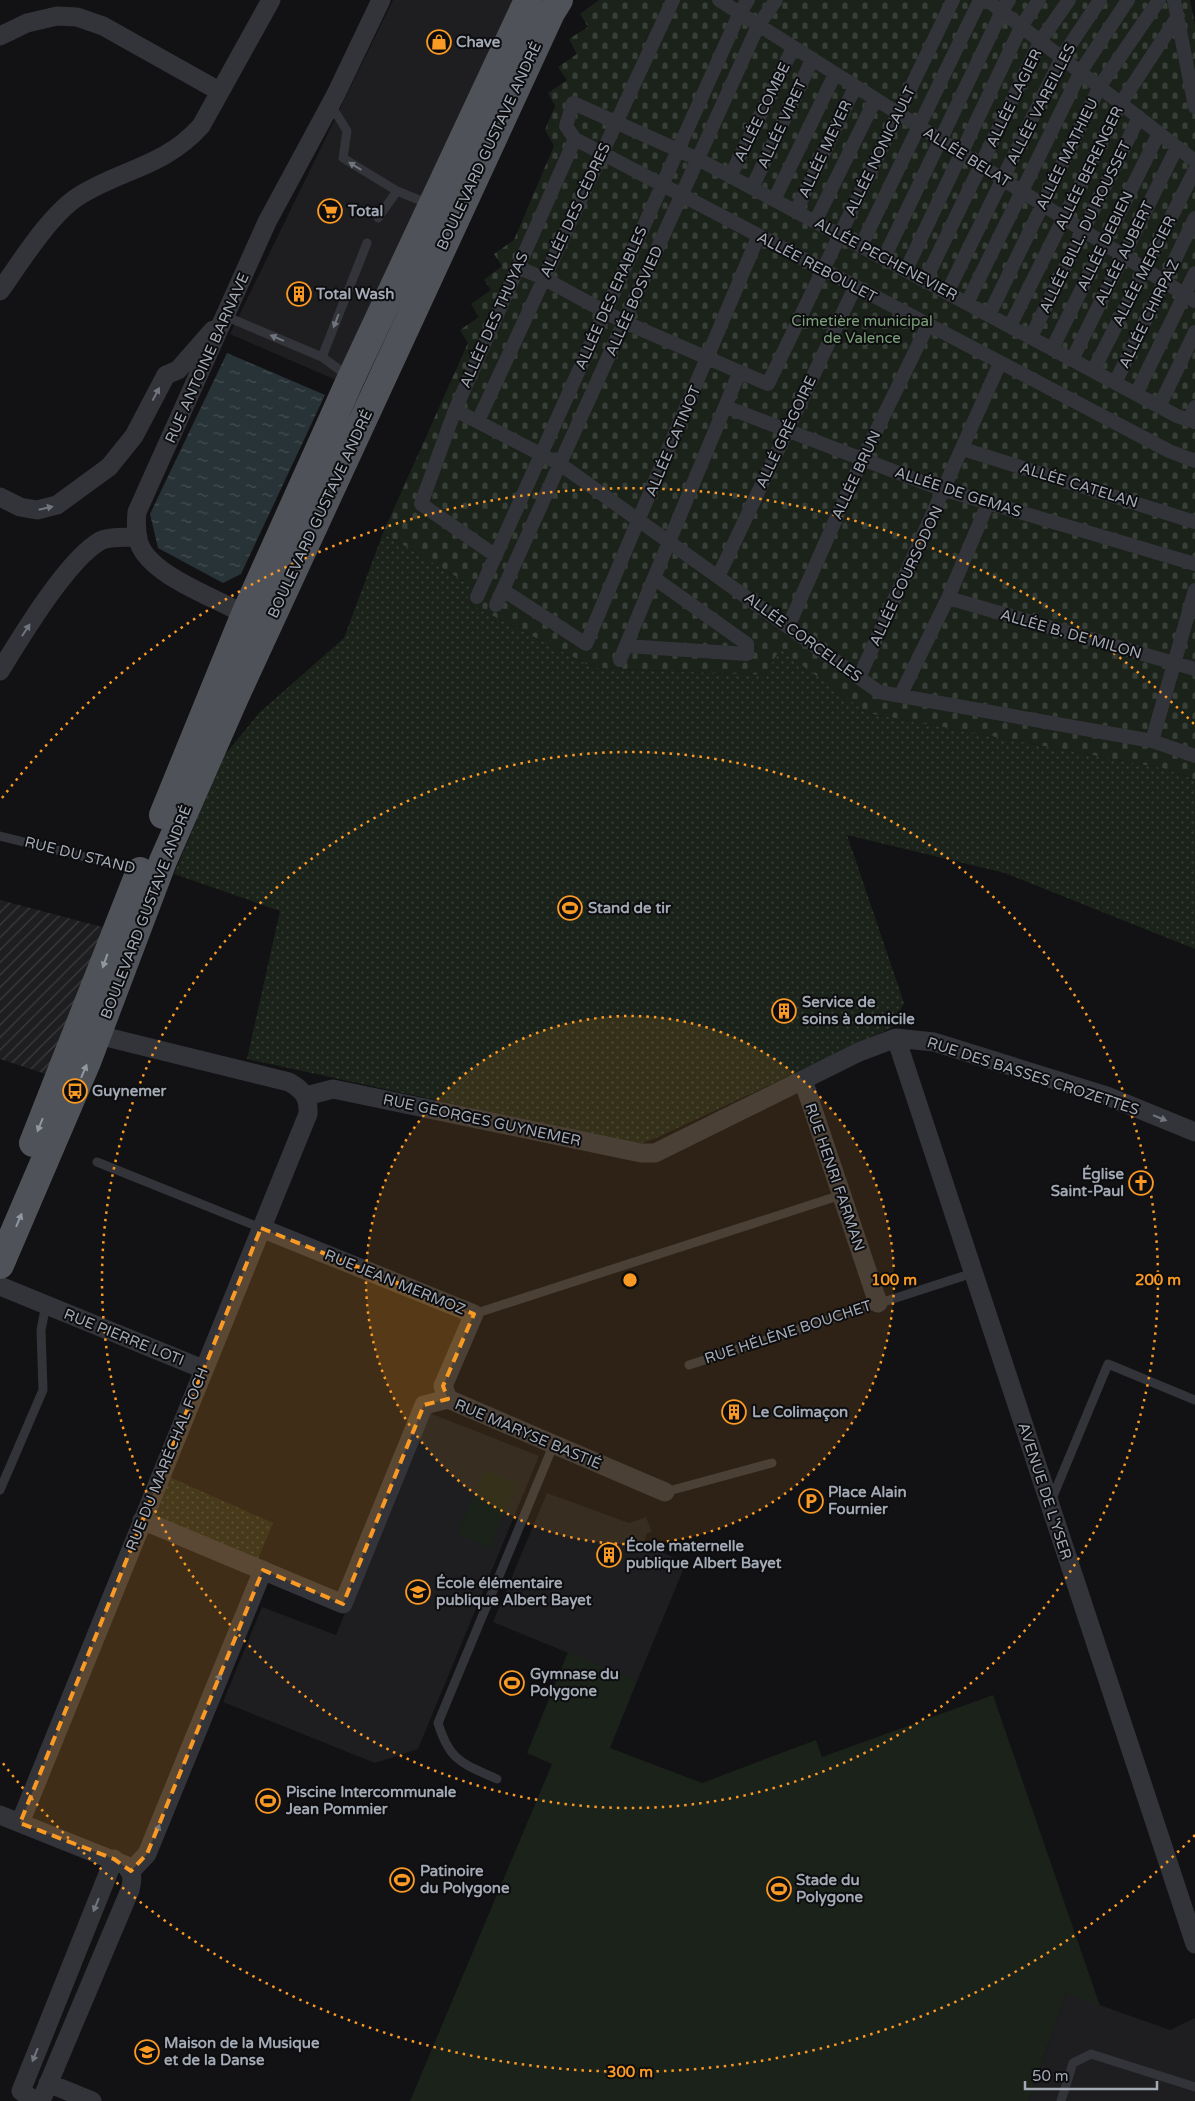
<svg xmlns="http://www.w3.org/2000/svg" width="1195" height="2101" viewBox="0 0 1195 2101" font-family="'Varela Round',sans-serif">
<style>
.built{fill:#1e1e21}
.industrial{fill:url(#industrial-furrows)}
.grass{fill:#1a221a}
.cemetery{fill:url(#cemetery-stones)}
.park{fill:url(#park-dots)}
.water{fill:url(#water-ripples)}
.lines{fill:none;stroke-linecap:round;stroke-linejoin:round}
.service{stroke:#333439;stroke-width:9}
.pedestrian{stroke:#333439;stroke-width:14}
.minor{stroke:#333439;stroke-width:19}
.primary{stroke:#4f5258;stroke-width:28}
.oneway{fill:#71757d}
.oneway2{fill:#9298a2}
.marked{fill:#fa9a24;fill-opacity:0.2;stroke:#fa9a24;stroke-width:4;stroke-dasharray:10 6;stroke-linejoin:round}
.ring{fill:none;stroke:#fa9a24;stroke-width:2.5;stroke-dasharray:2.5 5}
.labels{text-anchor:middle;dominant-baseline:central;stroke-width:4;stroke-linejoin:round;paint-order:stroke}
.poi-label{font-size:15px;font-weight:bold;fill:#a3aab5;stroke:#0d0d0f;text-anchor:start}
.street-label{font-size:15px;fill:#a3aab5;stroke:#0d0d0f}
.park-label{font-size:15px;fill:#7ba179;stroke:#0d0d0f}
.centre{fill:#fa9a24;stroke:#0d0d0f;stroke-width:2.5}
.ring-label{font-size:15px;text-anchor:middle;font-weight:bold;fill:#fa9a24;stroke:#0d0d0f;stroke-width:4;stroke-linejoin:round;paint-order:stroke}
</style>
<defs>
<pattern id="industrial-furrows" width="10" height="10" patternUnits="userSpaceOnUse" patternTransform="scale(1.25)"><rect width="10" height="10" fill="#1e1e21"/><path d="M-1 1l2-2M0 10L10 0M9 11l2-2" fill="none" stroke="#3c3c3f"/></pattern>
<pattern id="cemetery-stones" width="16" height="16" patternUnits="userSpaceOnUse" patternTransform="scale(1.25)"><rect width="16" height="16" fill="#1a221a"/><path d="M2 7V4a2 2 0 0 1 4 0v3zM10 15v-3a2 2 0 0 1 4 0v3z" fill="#383f39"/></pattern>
<pattern id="park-dots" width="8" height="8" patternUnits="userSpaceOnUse" patternTransform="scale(1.25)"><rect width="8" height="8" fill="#1a221a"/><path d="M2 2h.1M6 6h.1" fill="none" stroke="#383f39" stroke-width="1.8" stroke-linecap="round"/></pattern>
<pattern id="water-ripples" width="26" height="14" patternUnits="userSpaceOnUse" patternTransform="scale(1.25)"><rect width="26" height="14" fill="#283338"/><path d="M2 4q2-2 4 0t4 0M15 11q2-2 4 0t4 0" fill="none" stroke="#444e53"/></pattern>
</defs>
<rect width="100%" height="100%" fill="#121214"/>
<!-- built -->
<path class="built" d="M 393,0 L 515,0 L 336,380 L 230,334 Z
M 427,1412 L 539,1456 L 418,1749 L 375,1763 L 223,1702 L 262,1607 L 336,1635 Z
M 547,1493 L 629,1523 L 646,1517 L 652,1532 L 647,1533 L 643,1544 L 686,1563 L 637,1681 L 493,1622 Z
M 1066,1993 L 1170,2030 L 1195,2018 L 1195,2101 L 1029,2101 Z"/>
<!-- industrial -->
<path class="industrial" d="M 0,900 L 106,928 L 49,1075 L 0,1059 Z"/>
<!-- grass -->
<path class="grass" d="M 485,1470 L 517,1484 L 490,1548 L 457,1534 Z
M 568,1652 L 637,1681 L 610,1748 L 702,1783 L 816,1740 L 822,1757 L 993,1695 L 1100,2006 L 1066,1993 L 1029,2101 L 410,2101 L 552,1764 L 527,1753 Z"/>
<!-- cemetery -->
<path class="cemetery" d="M 599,0 L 1190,0 L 1195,25 L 1195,780 L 1166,769 L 867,713 L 780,650 L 765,675 L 594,668 L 466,602 L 472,586 L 383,533 L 468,343 L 460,330 L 479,317 L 471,304 L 491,290 L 484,280 L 502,266 L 494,254 L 514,240 L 554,146 L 545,130 L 555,106 L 548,93 L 567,80 L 558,67 L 577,54 L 569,39 L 588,27 L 580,14 Z"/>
<!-- park -->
<path class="park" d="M 383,533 L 472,586 L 466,602 L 594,668 L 765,675 L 780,649 L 867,713 L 1166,769 L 1195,780 L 1195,949 L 1005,873 L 847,835 L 904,1003 L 891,1028 L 654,1139 L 638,1144 L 247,1059 L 280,911 L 174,874 L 223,757 L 259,713 L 344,638 Z
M 167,1476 L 273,1523 L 256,1564 L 150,1517 Z"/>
<!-- water -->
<path class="water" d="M 227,353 L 325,395 L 241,574 L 223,583 L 158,548 L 150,514 Z"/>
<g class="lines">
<!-- service -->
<path class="service" d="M 331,105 L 347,131 L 343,158 L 397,191
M 378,218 L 397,191 L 429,204
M 225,316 L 322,357
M 348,376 L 322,357 L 367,243
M 0,836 L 138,870
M 97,1162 L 261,1228
M 474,1314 L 841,1195
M 689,1365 L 973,1273
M 0,1490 L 43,1390 L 41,1330 L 46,1305
M 665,1492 L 772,1463
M 1051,1501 L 1108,1364 L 1195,1400
M 497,1779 C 462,1763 450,1762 438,1723 L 553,1446
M 1061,2101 L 1073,2063 L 1091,2054 L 1195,2087"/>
<!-- pedestrian -->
<path class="pedestrian" d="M 719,0 L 1195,301
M 987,0 L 1195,161
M 1174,0 L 1195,107
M 730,177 L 793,48
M 752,188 L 812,60
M 774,200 L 835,74
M 796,211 L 855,87
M 815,222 L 875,100
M 861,246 L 980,0
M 884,258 L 1002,11 L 1009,0
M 517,267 L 543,278 L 624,322 L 768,384 L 953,0
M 906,270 L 1022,25 L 1039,0
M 925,281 L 1041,40 L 1069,0
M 947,293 L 1062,57 L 1100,0
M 967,303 L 1081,71 L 1128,0
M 989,315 L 1100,86 L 1159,0
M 1010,326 L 1121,103 L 1178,16
M 1031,337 L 1139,117
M 1052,349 L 1159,133
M 1072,360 L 1177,147
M 1093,371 L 1195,170
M 1115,383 L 1195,218
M 1136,394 L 1195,273
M 726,407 L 938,488 L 1195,564
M 1159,407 L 1195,332
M 455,410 L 560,464 L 879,692 L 1152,741 L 1195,756
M 1189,420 L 1195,407
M 478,421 L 673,0
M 1195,422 L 1177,416 L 698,159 L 573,103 L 566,126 L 575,139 L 1169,451 L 1195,461
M 963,449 L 1195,522
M 496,556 L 421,504 L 455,410 L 575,139
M 718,577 L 855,287
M 503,590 L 586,644 L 758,237
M 477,597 L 740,12 L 748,0
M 948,598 L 1195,669
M 496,605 L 758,26 L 776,0
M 788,627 L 862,460 L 928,325
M 626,646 L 747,654 L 747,644 L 654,578
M 620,660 L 739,373
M 859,678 L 1000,363
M 900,696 L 948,598 L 988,503
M 1152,741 L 1195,590"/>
<!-- minor -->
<path class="minor" d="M 0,36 L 27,23 L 57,16 L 77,17 L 103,26 L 219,91
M 0,291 C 20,263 50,214 79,196 C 122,169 164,167 201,126 L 271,0
M 0,497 L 20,507 L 37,510 L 57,505 L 109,467 L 134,436 L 166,375 L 178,370 L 213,330
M 254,620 C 224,600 151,578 139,543 C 136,533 136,522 137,512 L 267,222 L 335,96 L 381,0
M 0,671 C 21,637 67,560 100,541 C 109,536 127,538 138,537
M 896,1038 L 1195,1944
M 803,1080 L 878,1303
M 306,1096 L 333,1089 L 641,1153 L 655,1153 L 859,1052 L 896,1038 L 934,1042 L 1107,1096 L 1195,1132
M 261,1228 L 474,1314 L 443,1386 L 448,1399 L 665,1492
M 0,1286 L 203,1369
M 142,1520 L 343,1604 L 424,1405 L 448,1399
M 0,1815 L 125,1865 C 133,1874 133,1879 130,1890 L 41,2101
M 20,1823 L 308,1114 C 309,1097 303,1090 289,1082 L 98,1035 L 93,1025
M 131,1871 L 147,1854 L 263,1570
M 48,2083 L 92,2101
M 35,2101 L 21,2091 L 114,1859"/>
<!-- primary -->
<path class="primary" d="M 163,815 L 245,614 L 351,378 L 528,0
M 33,1143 L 140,871
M 0,1265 L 87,1062 L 163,861 L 235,697 L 551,13 L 559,0"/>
</g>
<!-- one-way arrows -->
<defs><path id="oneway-solid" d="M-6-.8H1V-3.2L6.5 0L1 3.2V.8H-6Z" transform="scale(1.25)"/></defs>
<g class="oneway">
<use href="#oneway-solid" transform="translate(355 166) rotate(-149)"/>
<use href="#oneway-solid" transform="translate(336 321) rotate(111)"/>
<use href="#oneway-solid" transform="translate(277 338) rotate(-157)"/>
<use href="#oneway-solid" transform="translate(156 394) rotate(-62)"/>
<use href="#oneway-solid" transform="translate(46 508) rotate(-13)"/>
<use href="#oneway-solid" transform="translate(26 630) rotate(-57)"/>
<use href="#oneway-solid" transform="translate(1160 1118) rotate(22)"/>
<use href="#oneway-solid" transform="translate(218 1680) rotate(-68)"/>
<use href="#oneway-solid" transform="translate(157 1831) rotate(-68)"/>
<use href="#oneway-solid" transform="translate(96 1905) rotate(112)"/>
<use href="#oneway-solid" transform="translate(35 2055) rotate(112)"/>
</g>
<g class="oneway2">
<use href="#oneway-solid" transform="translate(105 961) rotate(110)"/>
<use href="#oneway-solid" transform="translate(84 1071) rotate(-67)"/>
<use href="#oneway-solid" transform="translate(40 1125) rotate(112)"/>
<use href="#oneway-solid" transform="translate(19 1220) rotate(-67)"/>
</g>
<!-- marked area -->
<path class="marked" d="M 261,1228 L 474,1314 L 443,1386 L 448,1399 L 424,1405 L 343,1604 L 263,1570 L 147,1854 L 131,1871 L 114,1859 L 20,1823 Z"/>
<!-- distance rings -->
<circle cx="630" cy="1280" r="264" fill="#fa9a24" fill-opacity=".12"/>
<g class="ring">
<circle cx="630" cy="1280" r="264"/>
<circle cx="630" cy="1280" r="528"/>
<path d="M1195 1835A792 792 0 0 1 2 1762M2 798A792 792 0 0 1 1195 725"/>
</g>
<!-- icons -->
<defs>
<g id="shop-ring" transform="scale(1.25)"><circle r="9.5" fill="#0d0d0f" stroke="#fa9a24" stroke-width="1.5"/><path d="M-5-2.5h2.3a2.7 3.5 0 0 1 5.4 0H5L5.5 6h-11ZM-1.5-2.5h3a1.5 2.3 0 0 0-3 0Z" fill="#fa9a24"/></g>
<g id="supermarket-ring" transform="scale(1.25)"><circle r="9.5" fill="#0d0d0f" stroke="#fa9a24" stroke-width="1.5"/><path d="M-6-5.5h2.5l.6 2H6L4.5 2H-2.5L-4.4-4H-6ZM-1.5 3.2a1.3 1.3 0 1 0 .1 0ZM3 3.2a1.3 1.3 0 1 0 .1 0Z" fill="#fa9a24"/></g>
<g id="building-ring" transform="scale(1.25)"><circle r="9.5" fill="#0d0d0f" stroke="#fa9a24" stroke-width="1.5"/><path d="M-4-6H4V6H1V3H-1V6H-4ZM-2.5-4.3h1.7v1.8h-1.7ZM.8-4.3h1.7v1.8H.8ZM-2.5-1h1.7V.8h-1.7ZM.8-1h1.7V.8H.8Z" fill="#fa9a24"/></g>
<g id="stadium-ring" transform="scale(1.25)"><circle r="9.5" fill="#0d0d0f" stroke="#fa9a24" stroke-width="1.5"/><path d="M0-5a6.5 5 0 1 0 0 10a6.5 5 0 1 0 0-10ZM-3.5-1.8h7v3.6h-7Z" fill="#fa9a24"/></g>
<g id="bus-ring" transform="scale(1.25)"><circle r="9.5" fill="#0d0d0f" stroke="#fa9a24" stroke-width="1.5"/><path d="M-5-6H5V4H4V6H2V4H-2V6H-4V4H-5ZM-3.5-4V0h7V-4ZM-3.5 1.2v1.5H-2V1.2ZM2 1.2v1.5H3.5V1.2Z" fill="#fa9a24"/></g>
<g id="church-ring" transform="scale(1.25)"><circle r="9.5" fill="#0d0d0f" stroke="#fa9a24" stroke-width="1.5"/><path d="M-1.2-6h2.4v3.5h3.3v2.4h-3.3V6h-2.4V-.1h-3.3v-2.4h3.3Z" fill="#fa9a24"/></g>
<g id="parking-ring" transform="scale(1.25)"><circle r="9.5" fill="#0d0d0f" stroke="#fa9a24" stroke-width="1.5"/><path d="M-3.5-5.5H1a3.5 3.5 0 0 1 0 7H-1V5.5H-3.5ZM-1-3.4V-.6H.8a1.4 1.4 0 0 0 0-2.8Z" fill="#fa9a24"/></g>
<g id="school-ring" transform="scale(1.25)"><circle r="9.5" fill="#0d0d0f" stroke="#fa9a24" stroke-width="1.5"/><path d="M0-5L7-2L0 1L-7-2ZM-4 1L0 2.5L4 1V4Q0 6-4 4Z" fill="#fa9a24"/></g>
</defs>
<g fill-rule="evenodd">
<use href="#shop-ring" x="439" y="42"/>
<use href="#supermarket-ring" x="330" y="211"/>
<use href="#building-ring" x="299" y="294"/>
<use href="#stadium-ring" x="570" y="908"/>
<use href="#building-ring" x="784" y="1011"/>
<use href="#bus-ring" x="75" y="1091"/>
<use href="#church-ring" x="1141" y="1183"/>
<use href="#building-ring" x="734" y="1412"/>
<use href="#parking-ring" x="811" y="1501"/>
<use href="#building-ring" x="609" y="1555"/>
<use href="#school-ring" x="418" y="1592"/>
<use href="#stadium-ring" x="512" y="1683"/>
<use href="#stadium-ring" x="268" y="1801"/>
<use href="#stadium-ring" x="402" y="1880"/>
<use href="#stadium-ring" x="779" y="1889"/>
<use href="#school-ring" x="147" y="2052"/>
</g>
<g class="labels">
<!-- poi labels -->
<g class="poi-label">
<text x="456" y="42">Chave</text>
<text x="348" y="211">Total</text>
<text x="316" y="294">Total Wash</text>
<text x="588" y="908">Stand de tir</text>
<text x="802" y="1002">Service de<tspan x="802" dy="17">soins à domicile</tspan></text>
<text x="92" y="1091">Guynemer</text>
<text x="1124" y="1174" text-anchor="end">Église<tspan x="1124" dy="17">Saint-Paul</tspan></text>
<text x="752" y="1412">Le Colimaçon</text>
<text x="828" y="1492">Place Alain<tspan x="828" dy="17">Fournier</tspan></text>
<text x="626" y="1546">École maternelle<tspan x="626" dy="17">publique Albert Bayet</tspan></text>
<text x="436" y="1583">École élémentaire<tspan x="436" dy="17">publique Albert Bayet</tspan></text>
<text x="530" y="1674">Gymnase du<tspan x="530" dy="17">Polygone</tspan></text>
<text x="286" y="1792">Piscine Intercommunale<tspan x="286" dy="17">Jean Pommier</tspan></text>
<text x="420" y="1871">Patinoire<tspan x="420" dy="17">du Polygone</tspan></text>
<text x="796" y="1880">Stade du<tspan x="796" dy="17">Polygone</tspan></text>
<text x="164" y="2043">Maison de la Musique<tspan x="164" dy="17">et de la Danse</tspan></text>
</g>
<!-- street labels -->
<g class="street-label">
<text transform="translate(1014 98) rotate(-64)">ALLÉE LAGIER</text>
<text transform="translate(1041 104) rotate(-63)">ALLÉE VAREILLES</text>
<text transform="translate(762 112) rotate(-64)">ALLÉE COMBE</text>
<text transform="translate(782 124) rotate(-65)">ALLÉE VIRET</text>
<text transform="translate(489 146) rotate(-65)">BOULEVARD GUSTAVE ANDRÉ</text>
<text transform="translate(825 149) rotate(-65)">ALLÉE MEYER</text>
<text transform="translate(880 151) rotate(-64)">ALLÉE NONICAULT</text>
<text transform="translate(1067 154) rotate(-64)">ALLÉE MATHIEU</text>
<text transform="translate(967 157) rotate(32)">ALLÉE BELAT</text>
<text transform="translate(1089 168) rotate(-64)">ALLÉE BERENGER</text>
<text transform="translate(575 210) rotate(-65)">ALLÉE DES CÈDRES</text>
<text transform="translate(1085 227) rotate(-64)">ALLÉE BILL. DU ROUSSET</text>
<text transform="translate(1105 241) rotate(-64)">ALLÉE DEBIEN</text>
<text transform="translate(1124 253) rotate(-64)">ALLÉE AUBERT</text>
<text transform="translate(886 259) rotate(28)">ALLÉE PECHENEVIER</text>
<text transform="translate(817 267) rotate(28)">ALLÉE REBOULET</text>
<text transform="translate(1144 271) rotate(-63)">ALLÉE MERCIER</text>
<text transform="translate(611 298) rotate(-66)">ALLÉE DES ERABLES</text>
<text transform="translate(634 301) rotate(-66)">ALLÉE BOSVIED</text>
<text transform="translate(1149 314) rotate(-64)">ALLÉE CHIRPAZ</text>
<text transform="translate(494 320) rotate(-66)">ALLÉE DES THUYAS</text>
<text transform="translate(207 358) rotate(-66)">RUE ANTOINE BARNAVE</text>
<text transform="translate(786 432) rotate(-65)">ALLÉ GRÉGOIRE</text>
<text transform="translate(673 441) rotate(-67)">ALLÉE CATINOT</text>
<text transform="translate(856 475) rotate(-65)">ALLÉE BRUN</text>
<text transform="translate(1079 485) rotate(17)">ALLÉE CATELAN</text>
<text transform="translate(958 492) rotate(18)">ALLÉE DE GEMAS</text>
<text transform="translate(320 514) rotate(-65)">BOULEVARD GUSTAVE ANDRÉ</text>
<text transform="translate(906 576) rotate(-65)">ALLÉE COURSODON</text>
<text transform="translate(1071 634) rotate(16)">ALLÉE B. DE MILON</text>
<text transform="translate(803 637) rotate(36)">ALLÉE CORCELLES</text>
<text transform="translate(80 855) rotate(14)">RUE DU STAND</text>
<text transform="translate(146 912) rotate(-69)">BOULEVARD GUSTAVE ANDRÉ</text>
<text transform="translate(1033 1076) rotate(18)">RUE DES BASSES CROZETTES</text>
<text transform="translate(482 1120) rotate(12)">RUE GEORGES GUYNEMER</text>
<text transform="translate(835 1177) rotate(71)">RUE HENRI FARMAN</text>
<text transform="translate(395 1282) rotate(22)">RUE JEAN MERMOZ</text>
<text transform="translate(788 1332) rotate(-18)">RUE HÉLÈNE BOUCHET</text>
<text transform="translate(124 1337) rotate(22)">RUE PIERRE LOTI</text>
<text transform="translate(528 1434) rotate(23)">RUE MARYSE BASTIÉ</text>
<text transform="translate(167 1459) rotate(-68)">RUE DU MARÉCHAL FOCH</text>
<text transform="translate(1045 1491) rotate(72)">AVENUE DE L'YSER</text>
</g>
<!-- park labels -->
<g class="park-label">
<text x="862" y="321">Cimetière municipal<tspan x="862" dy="17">de Valence</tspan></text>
</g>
</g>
<circle cx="630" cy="1280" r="8" class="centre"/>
<g class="ring-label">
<text x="894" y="1285">100 m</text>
<text x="1158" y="1285">200 m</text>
<text x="630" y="2077">300 m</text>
</g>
<!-- scale -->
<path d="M1025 2081v8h132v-8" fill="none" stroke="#a3aab5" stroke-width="2.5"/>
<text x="1032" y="2081" font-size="15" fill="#a3aab5" stroke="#0d0d0f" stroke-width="4" paint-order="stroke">50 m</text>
</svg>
